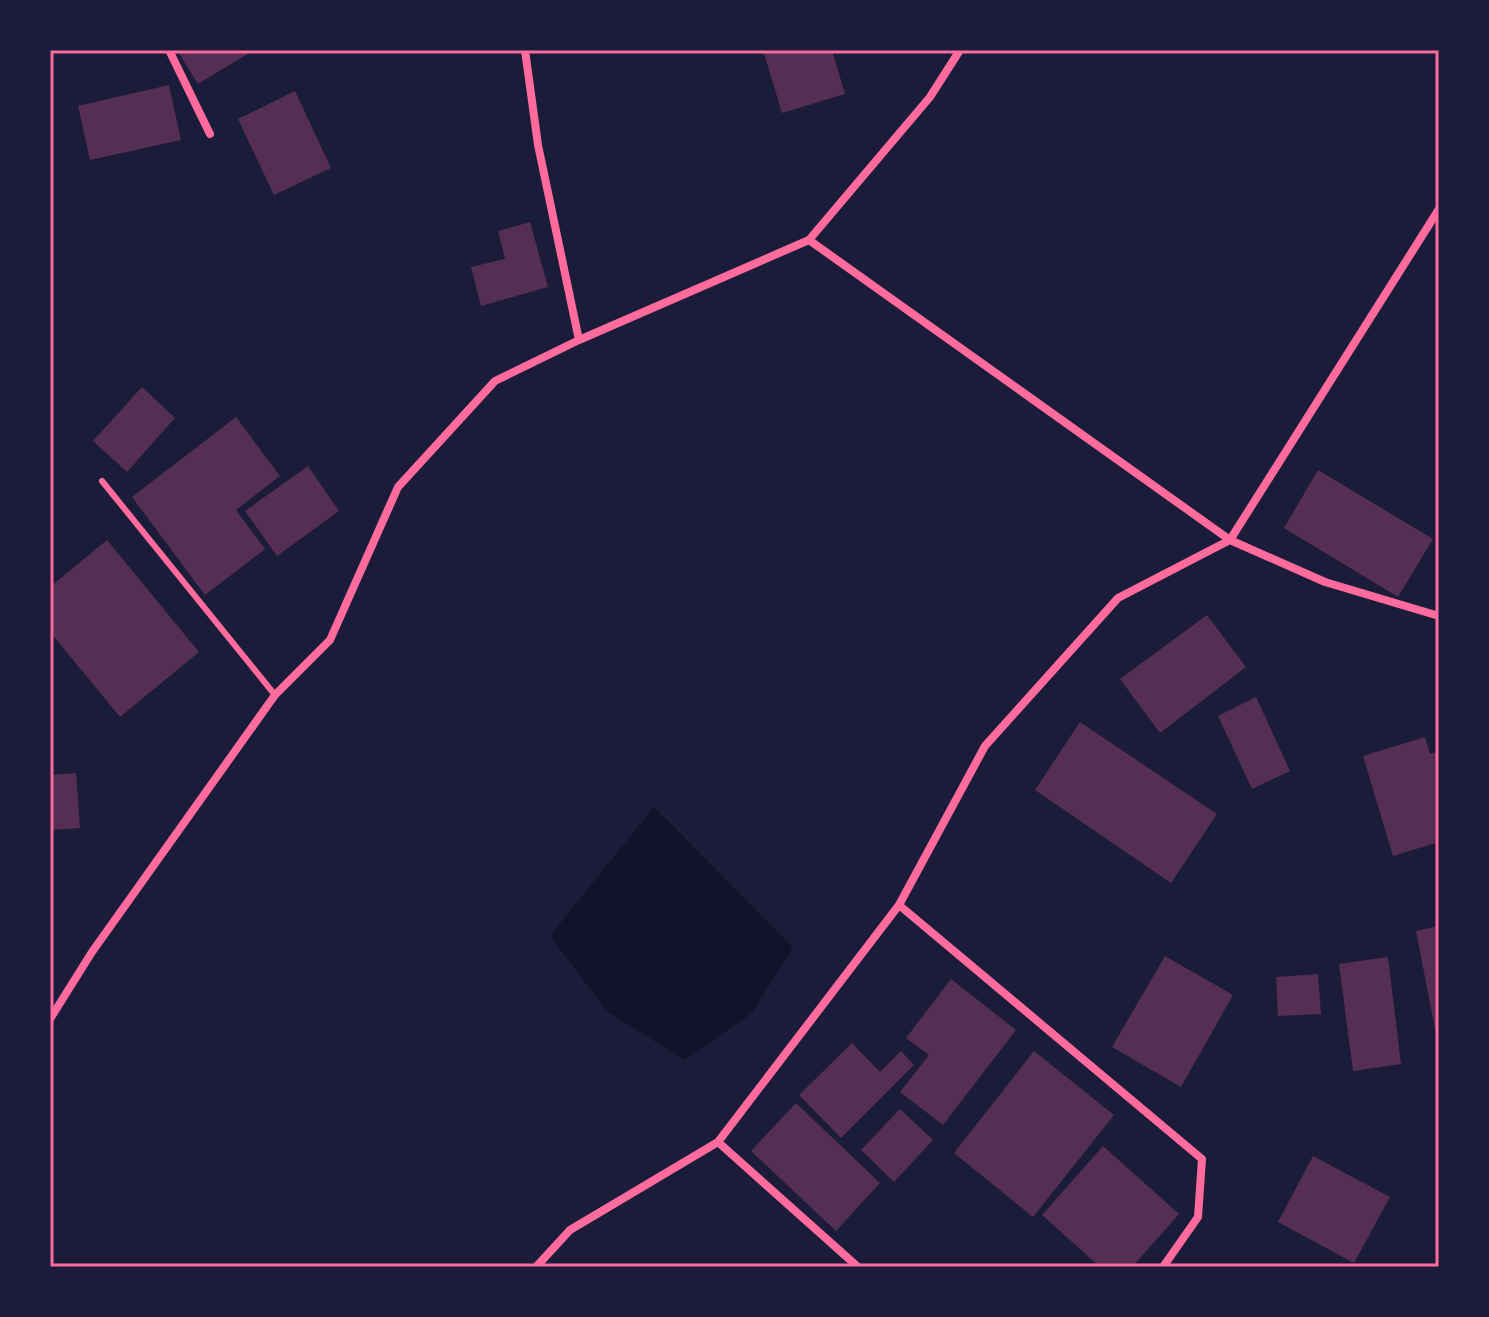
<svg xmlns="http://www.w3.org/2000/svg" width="1489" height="1317" viewBox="0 0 1489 1317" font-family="'Golos Text',sans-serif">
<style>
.water{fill:#12122b}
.building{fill:#542f53}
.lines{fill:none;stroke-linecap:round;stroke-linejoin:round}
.service{stroke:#ff6b9d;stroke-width:6}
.minor{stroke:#ff6b9d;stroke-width:8}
.neatline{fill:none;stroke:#ff6b9d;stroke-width:3}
</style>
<rect width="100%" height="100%" fill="#1b1b3a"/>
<!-- water -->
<path class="water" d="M 654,807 L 793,947 L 752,1013 L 684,1060 L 607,1011 L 550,936 Z"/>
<!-- building -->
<path class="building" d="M 177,50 L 254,50 L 198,84 Z
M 763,50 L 832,50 L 845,94 L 782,113 Z
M 169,85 L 181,140 L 90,160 L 78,106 Z
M 295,91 L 331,168 L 274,195 L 238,119 Z
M 530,222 L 548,287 L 481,306 L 471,267 L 505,259 L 498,231 Z
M 142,387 L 175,418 L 127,472 L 93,441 Z
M 236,417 L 280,476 L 236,510 L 265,549 L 205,595 L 132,497 Z
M 308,466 L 339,511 L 277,556 L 245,511 Z
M 1318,470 L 1433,539 L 1398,597 L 1284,528 Z
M 107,540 L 199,652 L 120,717 L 50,632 L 50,587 Z
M 1207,615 L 1246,667 L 1160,733 L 1120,679 Z
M 1256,697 L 1290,771 L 1252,789 L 1218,716 Z
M 1080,722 L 1217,814 L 1171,883 L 1035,790 Z
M 1425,737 L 1430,754 L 1439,751 L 1439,842 L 1393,856 L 1363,756 Z
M 76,773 L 80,828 L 50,830 L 50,775 Z
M 1439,926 L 1439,1033 L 1436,1034 L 1416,931 Z
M 1165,956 L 1233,995 L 1181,1087 L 1112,1047 Z
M 1388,957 L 1401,1064 L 1353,1071 L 1339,964 Z
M 1318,974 L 1321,1014 L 1278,1016 L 1276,977 Z
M 951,979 L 1016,1030 L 943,1125 L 900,1092 L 929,1055 L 906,1038 Z
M 852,1043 L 880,1072 L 901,1051 L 914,1065 L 841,1138 L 799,1095 Z
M 1034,1051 L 1114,1115 L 1033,1217 L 954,1153 Z
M 796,1103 L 880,1183 L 836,1231 L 751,1151 Z
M 900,1109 L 933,1140 L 894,1182 L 861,1150 Z
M 1103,1146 L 1179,1214 L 1132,1267 L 1100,1267 L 1042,1215 Z
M 1313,1156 L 1390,1197 L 1354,1263 L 1278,1222 Z"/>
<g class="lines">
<!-- service -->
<path class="service" d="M 102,481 L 275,695"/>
<!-- minor -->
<path class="minor" d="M 169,50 L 210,134
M 525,50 L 538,145 L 579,340
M 809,240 L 1230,540 L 1325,582 L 1439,616
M 899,905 L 1202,1159 L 1198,1217 L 1163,1267
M 50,1019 L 92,952 L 275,695 L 330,640 L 398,487 L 495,381 L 579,340 L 809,240 L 930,97 L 960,50
M 718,1142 L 858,1267
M 536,1267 L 570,1230 L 718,1142 L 899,905 L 985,746 L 1118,598 L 1230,540 L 1439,209"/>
</g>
<!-- border -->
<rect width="1489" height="1317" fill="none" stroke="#1b1b3a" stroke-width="104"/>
<rect x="52" y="52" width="1385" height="1213" class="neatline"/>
</svg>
